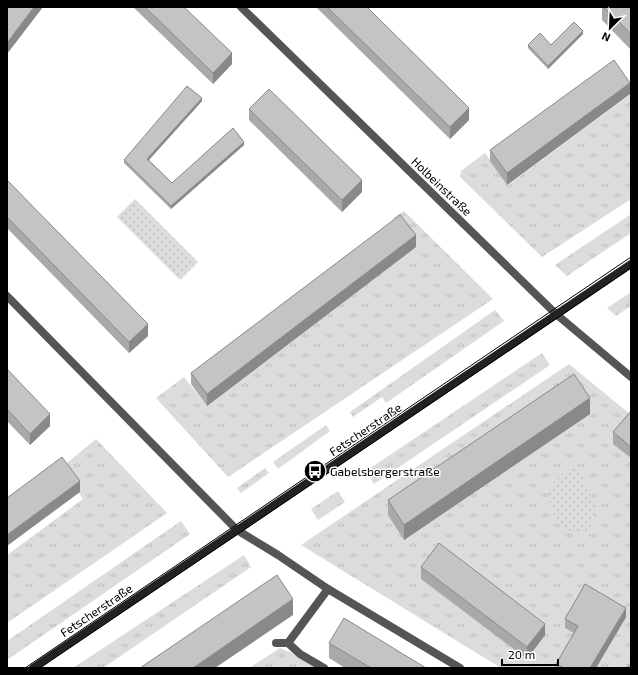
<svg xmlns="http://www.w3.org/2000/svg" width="638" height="675" viewBox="0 0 638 675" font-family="'Exo 2',sans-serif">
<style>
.grass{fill:url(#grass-tufts)}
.park{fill:url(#park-dots)}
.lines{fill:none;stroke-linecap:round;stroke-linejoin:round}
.service{stroke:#555;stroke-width:8}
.minor{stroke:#555;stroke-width:8}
.secondary{stroke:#222;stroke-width:8}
.tram{stroke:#000;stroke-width:1}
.wall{fill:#a9a9a9}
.shaded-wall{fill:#898989}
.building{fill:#c4c4c4;stroke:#898989}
.labels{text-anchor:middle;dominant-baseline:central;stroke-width:3;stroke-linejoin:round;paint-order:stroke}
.street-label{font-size:12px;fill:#000;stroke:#fff}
.poi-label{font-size:12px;fill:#000;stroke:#fff;text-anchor:start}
</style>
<defs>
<pattern id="grass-tufts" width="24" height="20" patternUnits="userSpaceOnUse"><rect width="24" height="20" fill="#dcdcdc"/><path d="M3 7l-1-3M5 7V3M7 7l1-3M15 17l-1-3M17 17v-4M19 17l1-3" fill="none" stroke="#bbb"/></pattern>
<pattern id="park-dots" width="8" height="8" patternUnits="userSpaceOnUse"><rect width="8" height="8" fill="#dcdcdc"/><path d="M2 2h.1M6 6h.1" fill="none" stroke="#bbb" stroke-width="1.8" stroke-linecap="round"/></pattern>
</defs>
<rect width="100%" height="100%" fill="#fff"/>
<!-- grass -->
<path class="grass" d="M 631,94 L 631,199 L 542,257 L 460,177 L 461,171 L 485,153 L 508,185 Z
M 404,211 L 493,299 L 228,477 L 156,398 L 184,377 L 207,406 L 416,247 L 393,218 Z
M 631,214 L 631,233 L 567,276 L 555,265 Z
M 631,292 L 631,306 L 616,316 L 607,308 Z
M 495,310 L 504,321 L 386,403 L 382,397 L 353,417 L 350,412 Z
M 542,353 L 550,365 L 374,484 L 366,471 Z
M 569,364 L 631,415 L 631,668 L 501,668 L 301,545 Z
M 326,425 L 330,431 L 278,469 L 273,462 Z
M 96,439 L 167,513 L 7,623 L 7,555 L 83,499 L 62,467 Z
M 265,468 L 269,473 L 241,493 L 237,488 Z
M 338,491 L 345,502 L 318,520 L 311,509 Z
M 181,521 L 190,534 L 7,660 L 7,641 Z
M 244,555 L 251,567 L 103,668 L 73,668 Z
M 280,648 L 292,653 L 316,668 L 249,668 Z"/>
<!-- park -->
<path class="park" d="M 135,199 L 198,262 L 180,280 L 117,217 Z
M 572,467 L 584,473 C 586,479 585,484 586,489 C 588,494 594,498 595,504 C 597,512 595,519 591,525 C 589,530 585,532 579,533 C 562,534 547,508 549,492 C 551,482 564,472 572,467 Z"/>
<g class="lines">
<!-- service -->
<path class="service" d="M 276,643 L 288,643 L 328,589
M 288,643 L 300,654 L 324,668"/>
<!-- minor -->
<path class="minor" d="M 241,7 L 556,314 L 631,377
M 7,296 L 237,530 L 278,555 L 328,589 L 460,668"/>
<!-- secondary -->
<path class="secondary" d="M 33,668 L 631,264"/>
<!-- tram -->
<path class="tram" d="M 25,668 L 631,257
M 40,668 L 631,268"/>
</g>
<!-- wall -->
<path class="wall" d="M 133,7 L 184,7 L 232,64 L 213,84 Z
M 316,7 L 367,7 L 469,120 L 450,139 Z
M 602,7 L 631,7 L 631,50 L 602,20 Z
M 583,34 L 548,69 L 528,48 L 528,45 L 551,45 Z
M 630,94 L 507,185 L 490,161 L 490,150 Z
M 202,101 L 149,160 L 172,183 L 244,145 L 171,209 L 124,163 L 124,160 Z
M 249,109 L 362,192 L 342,212 L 249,120 Z
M 7,180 L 148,336 L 129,353 L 7,228 Z
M 416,247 L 207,406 L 191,384 L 191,373 Z
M 7,369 L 50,426 L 30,445 L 7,421 Z
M 631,411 L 631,458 L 613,444 L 613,432 Z
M 590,414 L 404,540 L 388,515 L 388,500 Z
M 421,567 L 545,635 L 527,659 L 421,579 Z
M 626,617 L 596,668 L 556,668 L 556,664 L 574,633 L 565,628 L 565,619 Z
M 329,643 L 426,668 L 345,668 L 329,658 Z"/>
<!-- shaded-wall -->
<path class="shaded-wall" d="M 34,7 L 43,7 L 7,54 L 7,43 Z
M 583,31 L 583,34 L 548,69 L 548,66 Z
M 232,53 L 232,64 L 213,84 L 213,73 Z
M 630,83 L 630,94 L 507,185 L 507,173 Z
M 202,98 L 202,101 L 147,162 L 147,159 Z
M 469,108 L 469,120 L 450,139 L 450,127 Z
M 244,142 L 244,145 L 171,209 L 171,206 Z
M 362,180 L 362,192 L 342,212 L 342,200 Z
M 416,235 L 416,247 L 207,406 L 207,394 Z
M 148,324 L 148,336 L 129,353 L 129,342 Z
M 590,398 L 590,414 L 404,540 L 404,525 Z
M 50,414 L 50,426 L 30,445 L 30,434 Z
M 80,481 L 80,492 L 7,546 L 7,535 Z
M 293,599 L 293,615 L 215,668 L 193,668 Z
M 626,608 L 626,617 L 596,668 L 590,668 Z
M 545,624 L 545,635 L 527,659 L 527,647 Z"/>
<!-- building -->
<path class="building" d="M 7,7 L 34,7 L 7,43 Z
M 145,7 L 184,7 L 232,53 L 213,73 Z
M 327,7 L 367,7 L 469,108 L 450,127 Z
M 604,7 L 631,7 L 631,34 Z
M 574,22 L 583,31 L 548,66 L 528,45 L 540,33 L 551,45 Z
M 614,60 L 630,83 L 507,173 L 490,150 Z
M 187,86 L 202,98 L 147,159 L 172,183 L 233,128 L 244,142 L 171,206 L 124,160 Z
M 269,89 L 362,180 L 342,200 L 249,109 Z
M 7,180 L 148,324 L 129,342 L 7,217 Z
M 400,215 L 416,235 L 207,394 L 191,373 Z
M 7,369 L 50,414 L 30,434 L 7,409 Z
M 574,374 L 590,398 L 404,525 L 388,500 Z
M 631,411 L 631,447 L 613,432 Z
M 62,457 L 80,481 L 7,535 L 7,498 Z
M 439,543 L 545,624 L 527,647 L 421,567 Z
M 277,575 L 293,599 L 193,668 L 140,668 Z
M 585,584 L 626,608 L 590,668 L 564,668 L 556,664 L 578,626 L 565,619 Z
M 344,618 L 426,668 L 371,668 L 329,643 Z
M 631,663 L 631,668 L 627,668 Z"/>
<!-- icons -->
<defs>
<g id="bus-disc" transform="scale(1.15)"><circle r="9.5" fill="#000" stroke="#fff"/><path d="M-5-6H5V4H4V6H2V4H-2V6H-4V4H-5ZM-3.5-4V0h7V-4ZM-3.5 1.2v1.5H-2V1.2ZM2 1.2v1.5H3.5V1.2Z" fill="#fff"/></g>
</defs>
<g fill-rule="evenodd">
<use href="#bus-disc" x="315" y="471"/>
</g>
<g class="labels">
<!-- street labels -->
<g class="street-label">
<text transform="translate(442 186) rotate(44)">Holbeinstraße</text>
<text transform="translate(365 429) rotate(-34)">Fetscherstraße</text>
<text transform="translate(96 610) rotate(-34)">Fetscherstraße</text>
</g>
<!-- poi labels -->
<g class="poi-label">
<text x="330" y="471">Gabelsbergerstraße</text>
</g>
</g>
<!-- border -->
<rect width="638" height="675" fill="none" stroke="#000000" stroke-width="16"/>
<!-- north arrow -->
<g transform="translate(610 28) rotate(204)" stroke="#ffffff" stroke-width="3" paint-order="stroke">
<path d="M0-3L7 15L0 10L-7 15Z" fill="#000000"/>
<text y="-6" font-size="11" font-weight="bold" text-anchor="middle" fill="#000000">N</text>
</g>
<!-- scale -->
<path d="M502 659v6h56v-6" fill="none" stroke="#000000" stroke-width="2"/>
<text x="508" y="659" font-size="12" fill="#000000" stroke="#ffffff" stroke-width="3" paint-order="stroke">20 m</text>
</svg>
